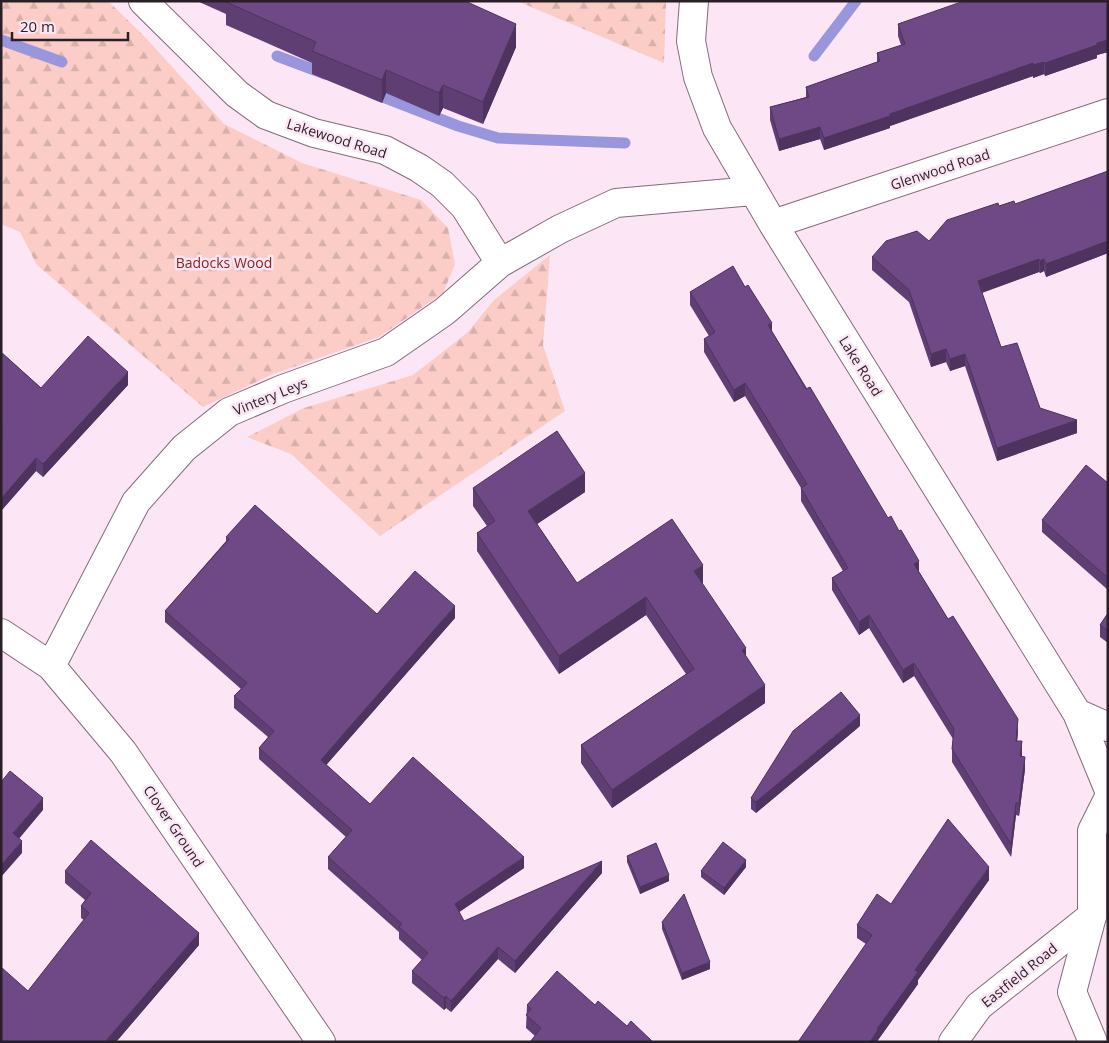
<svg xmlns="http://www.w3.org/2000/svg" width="1109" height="1043" viewBox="0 0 1109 1043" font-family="'Open Sans',sans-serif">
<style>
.forest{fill:url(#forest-firs)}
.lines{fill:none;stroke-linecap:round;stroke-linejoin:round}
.stream{stroke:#9996dd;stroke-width:11}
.minor-casing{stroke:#836a7c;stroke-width:30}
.secondary-casing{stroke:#836a7c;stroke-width:30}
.minor{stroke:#fff;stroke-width:28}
.secondary{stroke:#fff;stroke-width:28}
.wall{fill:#5f3f73}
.shaded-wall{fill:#4d335e}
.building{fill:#6e4986;stroke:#4d335e}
.labels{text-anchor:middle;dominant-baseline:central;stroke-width:5;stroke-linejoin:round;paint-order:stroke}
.street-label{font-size:14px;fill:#291f26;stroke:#fce5f5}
.park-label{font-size:14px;fill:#86251e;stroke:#fce5f5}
</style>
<defs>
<pattern id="forest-firs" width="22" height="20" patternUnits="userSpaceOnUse" patternTransform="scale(1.25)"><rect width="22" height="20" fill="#fbcdc6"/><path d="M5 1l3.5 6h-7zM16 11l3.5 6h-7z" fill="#d7b0aa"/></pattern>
</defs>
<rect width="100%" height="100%" fill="#fce5f5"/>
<!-- forest -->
<path class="forest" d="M 1,1 L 108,1 L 145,37 L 224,124 L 302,163 L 421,200 L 448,228 L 455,264 L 443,293 L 379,337 L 271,375 L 203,407 L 37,265 L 20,232 L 1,224 Z
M 517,1 L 666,1 L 664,63 Z
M 550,255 L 543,345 L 565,411 L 380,536 L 291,454 L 247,437 L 304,408 L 413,375 L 467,333 L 494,300 Z"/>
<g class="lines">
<!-- stream -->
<path class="stream" d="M 1,40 L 62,62
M 277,56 L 325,74
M 814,56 L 856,1
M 370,92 L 458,126 L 498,138 L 625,143"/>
<!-- minor casing -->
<g class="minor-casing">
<path id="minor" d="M 143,1 L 237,94 L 266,115 L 314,133 L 385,150 L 419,168 L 442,184 L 465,207 L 500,263
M 694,1 L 691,41 L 698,77 L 717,128 L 773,224 L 1077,713 L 1108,788
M 773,224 L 1108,113
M 1,633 L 51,666 L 123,752 L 321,1042
M 51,666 L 136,502 L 184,448 L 229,412 L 283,389 L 386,352 L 445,311 L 500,263 L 560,229 L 616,203 L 753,191
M 1077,713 L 1108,727
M 953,1042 L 979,1006 L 1092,916"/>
</g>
<!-- secondary casing -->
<g class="secondary-casing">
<path id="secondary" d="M 1093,1042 L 1072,992 L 1092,916 L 1092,831 L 1108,799"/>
</g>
<!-- minor -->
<use href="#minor" class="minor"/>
<!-- secondary -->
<use href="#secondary" class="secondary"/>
</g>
<!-- wall -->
<path class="wall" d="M 197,1 L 465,1 L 516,47 L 483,124 L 443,108 L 439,116 L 386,93 L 382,103 L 312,74 L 312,63 L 226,25 L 226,14 Z
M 1108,1 L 1108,52 L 1097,55 L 1097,58 L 1045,76 L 1044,74 L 1033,78 L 1033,76 L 890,126 L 890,128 L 824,150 L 820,139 L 779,151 L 770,120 L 770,107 L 806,97 L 806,87 L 877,62 L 877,53 L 901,45 L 898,36 L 898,24 Z
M 1108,171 L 1108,253 L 1046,277 L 1044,271 L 1040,273 L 1039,272 L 982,293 L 1001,347 L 1040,408 L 1077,433 L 997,461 L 965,366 L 950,371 L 946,362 L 931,367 L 909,302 L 872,270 L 872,257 L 929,241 L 999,206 L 1015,204 Z
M 690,292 L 772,331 L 919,572 L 1018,732 L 1017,741 L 1022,754 L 1022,756 L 1025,769 L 1019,816 L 1016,815 L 1011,857 L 952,762 L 952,749 L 953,739 L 914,676 L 903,683 L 869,628 L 859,635 L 832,590 L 832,578 L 843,571 L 801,501 L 801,488 L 745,396 L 734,402 L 704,352 L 704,339 L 709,336 L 690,305 Z
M 1,352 L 41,388 L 128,385 L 43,477 L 36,471 L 1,511 Z
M 1108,483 L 1108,590 L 1042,532 L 1042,520 Z
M 473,488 L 585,492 L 537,524 L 577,583 L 703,583 L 702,584 L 746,656 L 765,703 L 612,808 L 581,763 L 581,745 L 686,674 L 646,615 L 559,674 L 477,551 L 477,533 L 487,526 L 473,506 Z
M 226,537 L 377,614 L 455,618 L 326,765 L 370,804 L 524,868 L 459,912 L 464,921 L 602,873 L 515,973 L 498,959 L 451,1012 L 446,1008 L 444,1010 L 412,983 L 412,971 L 422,960 L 399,939 L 399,932 L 328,869 L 328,857 L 346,837 L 259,759 L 259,748 L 268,737 L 234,708 L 234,696 L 241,689 L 165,622 L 165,611 L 226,541 Z
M 1108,613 L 1108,643 L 1100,637 L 1100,625 Z
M 860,726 L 756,813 L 751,809 L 751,798 Z
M 627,856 L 669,881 L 640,894 L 627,862 Z
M 746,867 L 724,895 L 701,877 L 701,871 Z
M 65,871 L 199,945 L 116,1042 L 1,1042 L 28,991 L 84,920 L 81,918 L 81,906 L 85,900 L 65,883 Z
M 989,880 L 918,980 L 918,984 L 878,1040 L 878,1042 L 866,944 L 857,938 L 857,925 L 891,904 Z
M 662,922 L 710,969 L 682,980 L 662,929 Z
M 527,1005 L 595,1005 L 627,1026 L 535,1036 L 526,1028 Z"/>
<!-- shaded-wall -->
<path class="shaded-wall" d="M 516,24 L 516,47 L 483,124 L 483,102 Z
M 1108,40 L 1108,52 L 1097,55 L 1097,58 L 1045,76 L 1045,63 L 1097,43 Z
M 1044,62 L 1044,74 L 1033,78 L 1033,65 Z
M 1033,63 L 1033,76 L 890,126 L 890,128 L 824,150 L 824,138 Z
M 386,70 L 386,93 L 382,103 L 382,80 Z
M 443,85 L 443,108 L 439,116 L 439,93 Z
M 820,127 L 820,139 L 779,151 L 779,139 Z
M 1108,241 L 1108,253 L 1046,277 L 1046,264 Z
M 1039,259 L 1039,272 L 978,294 L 978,281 Z
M 1044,259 L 1044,271 L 1040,273 L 1040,261 Z
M 772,323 L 772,336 L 768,325 Z
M 946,349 L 946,362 L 931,367 L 931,354 Z
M 965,354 L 965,366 L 950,371 L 950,359 Z
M 128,372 L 128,385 L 43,477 L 43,464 Z
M 745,383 L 745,396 L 734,402 L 734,390 Z
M 1077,420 L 1077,433 L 997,461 L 997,448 Z
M 36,458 L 36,471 L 1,511 L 1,499 Z
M 585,473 L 585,492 L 528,530 L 528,511 Z
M 919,561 L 919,574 L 914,564 Z
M 703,565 L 703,583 L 694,590 L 694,571 Z
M 646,597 L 646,615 L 559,674 L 559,656 Z
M 455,606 L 455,618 L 321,771 L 321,760 Z
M 869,615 L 869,628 L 859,635 L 859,622 Z
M 746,648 L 746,666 L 742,650 Z
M 914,663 L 914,676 L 903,683 L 903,670 Z
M 765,685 L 765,703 L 612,808 L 612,790 Z
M 860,715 L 860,726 L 756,813 L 756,802 Z
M 1018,719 L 1018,732 L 1016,753 L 1016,741 Z
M 1022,741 L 1022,754 L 1020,769 L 1020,756 Z
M 1025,757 L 1025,769 L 1019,816 L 1019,803 Z
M 43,798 L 43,810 L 13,846 L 13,833 Z
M 1016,803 L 1016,815 L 1011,857 L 1011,844 Z
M 22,841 L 22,853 L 1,877 L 1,865 Z
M 524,857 L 524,868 L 455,915 L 455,904 Z
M 746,860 L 746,867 L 724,895 L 724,888 Z
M 602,861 L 602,873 L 515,973 L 515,961 Z
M 989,867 L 989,880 L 918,980 L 918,984 L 878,1040 L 878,1042 L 870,1042 L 877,1029 L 915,970 Z
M 669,875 L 669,881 L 640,894 L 640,887 Z
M 199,933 L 199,945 L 116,1042 L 105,1042 Z
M 498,947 L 498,959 L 451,1012 L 451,1001 Z
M 710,962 L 710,969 L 682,980 L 682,973 Z
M 446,996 L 446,1008 L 444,1010 L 444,998 Z"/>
<!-- building -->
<path class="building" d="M 226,1 L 465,1 L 516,24 L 483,102 L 443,85 L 439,93 L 386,70 L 382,80 L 312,51 L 316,42 L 226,2 Z
M 964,1 L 1108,1 L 1108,40 L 1097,43 L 1097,45 L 1045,63 L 1044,62 L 1033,65 L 1033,63 L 890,114 L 890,116 L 824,138 L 820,127 L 779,139 L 770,107 L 809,97 L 806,87 L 880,61 L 877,53 L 905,44 L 898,24 Z
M 1108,171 L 1108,241 L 1046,264 L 1044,259 L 1040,261 L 1039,259 L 978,281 L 1001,347 L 1017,343 L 1040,408 L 1077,420 L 997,448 L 965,354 L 950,359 L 946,349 L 931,354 L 909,290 L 872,257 L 886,241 L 917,231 L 929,241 L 947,220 L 998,203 L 999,206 L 1014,201 L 1015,204 Z
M 733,266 L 745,287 L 748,285 L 772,323 L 768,325 L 806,389 L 810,387 L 888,518 L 891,516 L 899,531 L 901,530 L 919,561 L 914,564 L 948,619 L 953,616 L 1018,719 L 1016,741 L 1022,741 L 1020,756 L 1025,757 L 1019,803 L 1016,803 L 1011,844 L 952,749 L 954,729 L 914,663 L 903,670 L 869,615 L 859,622 L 832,578 L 848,568 L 801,488 L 807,484 L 745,383 L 734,390 L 704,339 L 715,332 L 690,292 Z
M 88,336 L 128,372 L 43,464 L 36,458 L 1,499 L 1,434 L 3,432 L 1,430 L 1,352 L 41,388 Z
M 557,431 L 585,473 L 528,511 L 577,583 L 672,519 L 703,565 L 694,571 L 746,648 L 742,650 L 765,685 L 612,790 L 581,745 L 694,669 L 646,597 L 559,656 L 477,533 L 495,521 L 473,488 Z
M 1086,465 L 1108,483 L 1108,578 L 1042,520 Z
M 255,505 L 377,614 L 415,571 L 455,606 L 321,760 L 370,804 L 413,757 L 524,857 L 455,904 L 464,921 L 602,861 L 515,961 L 498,947 L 451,1001 L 446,996 L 444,998 L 412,971 L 428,953 L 399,927 L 402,924 L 328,857 L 352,830 L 259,748 L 274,731 L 234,696 L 247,683 L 165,611 L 229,539 L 226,537 Z
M 1108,613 L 1108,631 L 1100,625 Z
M 841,692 L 860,715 L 756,802 L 751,798 L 793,731 Z
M 10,771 L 43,798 L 13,833 L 22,841 L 1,865 L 1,782 Z
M 948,819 L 989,867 L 915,970 L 918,972 L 877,1029 L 878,1030 L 870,1042 L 798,1042 L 872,935 L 857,925 L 877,894 L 891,904 Z
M 91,840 L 199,933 L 105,1042 L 1,1042 L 1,967 L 28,991 L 89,913 L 81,906 L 91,893 L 65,871 Z
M 723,842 L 746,860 L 724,888 L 701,871 Z
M 656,843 L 669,875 L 640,887 L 627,856 Z
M 684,894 L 710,962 L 682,973 L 662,922 Z
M 557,971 L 595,1005 L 598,1001 L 627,1026 L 631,1021 L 653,1042 L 530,1042 L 541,1028 L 526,1015 L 531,1009 L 527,1005 Z"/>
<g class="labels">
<!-- street labels -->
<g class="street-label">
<text transform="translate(337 138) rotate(17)">Lakewood Road</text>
<text transform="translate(940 169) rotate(-18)">Glenwood Road</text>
<text transform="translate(861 366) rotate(58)">Lake Road</text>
<text transform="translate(270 396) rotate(-22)">Vintery Leys</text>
<text transform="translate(174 826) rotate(56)">Clover Ground</text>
<text transform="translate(1019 975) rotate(-39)">Eastfield Road</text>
</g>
<!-- park labels -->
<g class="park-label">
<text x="224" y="262">Badocks Wood</text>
</g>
</g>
<!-- border -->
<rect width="1109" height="1043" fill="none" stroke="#291f26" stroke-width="5"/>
<!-- scale -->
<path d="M12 32v8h116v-8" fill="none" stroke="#291f26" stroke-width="2.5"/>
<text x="20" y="32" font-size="15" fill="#291f26" stroke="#fce5f5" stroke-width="4" paint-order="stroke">20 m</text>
</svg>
